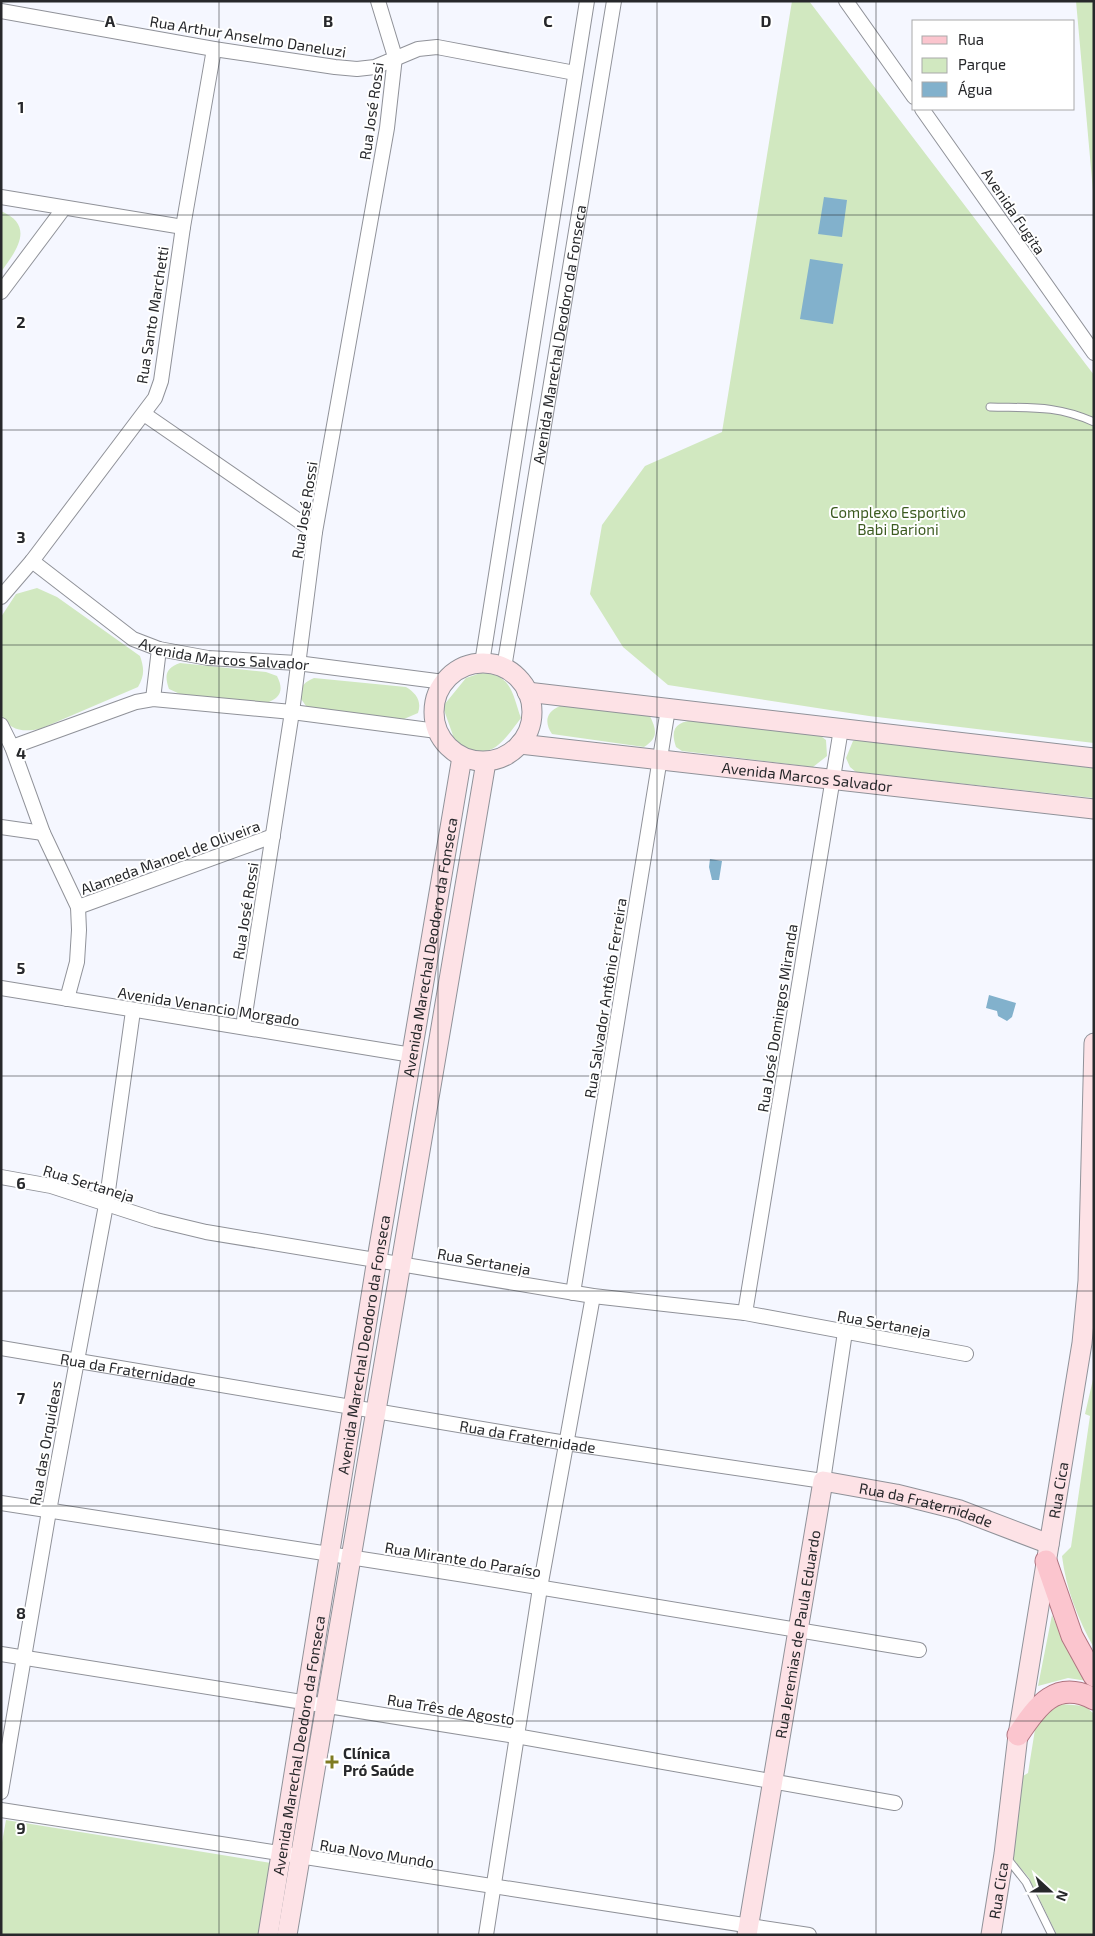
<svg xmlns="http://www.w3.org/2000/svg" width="1095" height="1936" viewBox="0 0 1095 1936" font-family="'Exo 2',sans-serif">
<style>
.green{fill:#d1e8c0}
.water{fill:#82b1cc}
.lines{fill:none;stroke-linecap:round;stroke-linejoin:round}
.lane-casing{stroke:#909299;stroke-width:9}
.street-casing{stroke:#909299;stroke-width:16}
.secondary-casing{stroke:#909299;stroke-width:21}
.primary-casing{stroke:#af7580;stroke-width:23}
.lane{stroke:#fff;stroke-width:7}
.street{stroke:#fff;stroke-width:14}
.secondary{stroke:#fde2e6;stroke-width:19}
.primary{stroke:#fbc5ce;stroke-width:21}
.grid{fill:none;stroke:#27282b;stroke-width:1;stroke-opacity:0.55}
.poi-dot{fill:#7e7b22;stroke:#fff;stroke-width:2}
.labels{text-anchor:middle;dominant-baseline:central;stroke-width:4;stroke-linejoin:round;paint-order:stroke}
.street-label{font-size:15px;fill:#27282b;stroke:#fff}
.park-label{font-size:15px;fill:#3c5b20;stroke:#fff}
.poi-label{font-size:15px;font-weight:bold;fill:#27282b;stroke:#fff;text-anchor:start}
.grid-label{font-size:16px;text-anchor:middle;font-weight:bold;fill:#27282b;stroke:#fff;stroke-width:4;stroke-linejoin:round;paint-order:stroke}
</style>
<rect width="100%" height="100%" fill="#f5f7ff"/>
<!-- green -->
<path class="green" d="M 792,1 L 809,1 L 1094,375 L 1094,743 L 869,716 L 668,685 L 623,647 L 590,594 L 602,525 L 645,466 L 722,432 Z
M 1076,1 L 1092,1 L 1094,7 L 1094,202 Z
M 1,211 C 36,226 16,251 1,272 Z
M 37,588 L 57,597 L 140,656 C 144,668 145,675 138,687 L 40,729 C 23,732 9,731 1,714 L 1,617 L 16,594 Z
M 180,663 L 266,672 L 277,676 C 284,690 281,698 266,703 L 180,694 L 169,689 C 164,675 166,668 180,663 Z
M 481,673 C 512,674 512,693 521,718 C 502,743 490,764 456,744 L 444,710 L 444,705 L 466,678 Z
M 314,678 L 406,687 C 416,693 422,701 418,713 L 404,719 L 314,709 L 306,706 L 299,696 C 301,685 305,682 314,678 Z
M 560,706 L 637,712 L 650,716 C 657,731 658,738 644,747 L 552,734 C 544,722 546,712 560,706 Z
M 697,720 L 818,734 L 826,740 L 827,756 L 813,767 L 682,751 L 676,747 C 669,727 678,721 697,720 Z
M 861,738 L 1094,767 L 1094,798 L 856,772 L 850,767 L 846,758 L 853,741 Z
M 1094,1375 L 1094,1648 C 1078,1619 1066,1589 1062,1556 L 1071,1547 L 1090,1416 L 1085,1414 Z
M 1052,1615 L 1064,1642 L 1087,1681 L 1068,1678 L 1038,1686 Z
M 1061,1704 L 1085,1706 L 1094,1714 L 1094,1935 L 1057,1935 L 1029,1878 L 1008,1853 L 1018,1779 L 1028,1773 L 1037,1717 Z
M 6,1820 L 271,1863 L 260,1935 L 1,1935 L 1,1848 Z"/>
<!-- water -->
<path class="water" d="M 824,197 L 847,200 L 842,237 L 818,234 Z
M 810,259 L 843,264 L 833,324 L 800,319 Z
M 710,859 L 722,861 L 719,880 L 712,880 L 709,867 Z
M 989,995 L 1016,1003 L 1012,1017 L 1007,1021 L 998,1016 L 997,1011 L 986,1008 Z"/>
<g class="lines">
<!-- lane casing -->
<g class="lane-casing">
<path id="lane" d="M 990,407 C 1030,408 1056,405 1094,422
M 1007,1858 L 1026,1882 L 1052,1935"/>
</g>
<!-- street casing -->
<g class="street-casing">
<g id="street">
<path d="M 846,1 L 914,97"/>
<path d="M 1,11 L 214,49 L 335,67 L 357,69 L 375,67 L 418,49 L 437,47 L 575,73"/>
<path d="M 922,109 L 1094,353"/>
<path d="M 1,197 L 183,227"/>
<path d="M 1,292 L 64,208"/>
<path d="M 144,414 L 315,532"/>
<path id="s1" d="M 32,561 L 133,639 L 159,649 L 208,658 L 297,663 L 444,682"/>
<path d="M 1,597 L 32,561 L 155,398 L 161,381 L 183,227 L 214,49"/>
<path d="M 482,663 L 587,1"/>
<path id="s2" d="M 504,668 L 614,1"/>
<path d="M 153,699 L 159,649"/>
<path d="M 1,725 L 12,747 L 43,833 L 78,907 L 79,930 L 77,962 L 67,999"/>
<path d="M 12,747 L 136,702 L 153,699 L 292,712 L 437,731"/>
<path d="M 1,827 L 43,833"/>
<path d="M 78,907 L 273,836"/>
<path d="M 1,988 L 412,1055"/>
<path d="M 243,1027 L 292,712 L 315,532 L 387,128 L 395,57 L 378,1"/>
<path d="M 1,1177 L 51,1186 L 156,1220 L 206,1232 L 593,1296 L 745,1313 L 966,1354"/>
<path d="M 573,1293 L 668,709"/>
<path d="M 745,1313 L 841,729"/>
<path id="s3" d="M 1,1348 L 566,1443 L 823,1481 L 845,1332"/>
<path d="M 1,1503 L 465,1575 L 919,1650"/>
<path d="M 1,1654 L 516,1736 L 895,1803"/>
<path d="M 1,1792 L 49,1511 L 106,1205 L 133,1011"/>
<path d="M 1,1810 L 809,1935"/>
<path d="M 486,1935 L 540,1588 L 593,1296"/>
</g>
</g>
<!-- secondary casing -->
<g class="secondary-casing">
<g id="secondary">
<circle cx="483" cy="712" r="49"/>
<path d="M 527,692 L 1094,758"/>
<path id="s4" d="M 520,744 L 1094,809"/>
<path id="s5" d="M 268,1935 L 377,1259 L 462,757"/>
<path d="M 287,1935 L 486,762"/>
<path id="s6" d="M 747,1935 L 823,1481 L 896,1494 L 960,1510 L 1049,1544"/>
<path id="s7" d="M 991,1935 L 1004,1854 L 1018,1735 L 1082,1343 L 1088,1281 L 1094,1043"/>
</g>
</g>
<!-- primary casing -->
<g class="primary-casing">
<path id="primary" d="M 1046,1561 L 1072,1636 L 1094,1676
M 1018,1735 C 1037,1706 1056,1679 1094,1699"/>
</g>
<!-- lane -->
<use href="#lane" class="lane"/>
<!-- street -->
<use href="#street" class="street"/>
<!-- secondary -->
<use href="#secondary" class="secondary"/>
<!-- primary -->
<use href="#primary" class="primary"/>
</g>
<!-- grid -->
<path class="grid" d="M 219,1 L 219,1935M 438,1 L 438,1935M 657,1 L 657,1935M 876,1 L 876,1935M 1,215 L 1094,215M 1,430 L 1094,430M 1,645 L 1094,645M 1,860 L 1094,860M 1,1076 L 1094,1076M 1,1291 L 1094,1291M 1,1506 L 1094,1506M 1,1721 L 1094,1721"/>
<!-- markers -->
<path class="poi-dot" d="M329.5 1754.5h5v5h5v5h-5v5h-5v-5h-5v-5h5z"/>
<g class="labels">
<!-- street labels -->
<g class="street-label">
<text transform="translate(248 36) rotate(9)">Rua Arthur Anselmo Daneluzi</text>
<text transform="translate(371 111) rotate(-82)">Rua José Rossi</text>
<text transform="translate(1014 211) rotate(56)">Avenida Fugita</text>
<text transform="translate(152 315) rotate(-81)">Rua Santo Marchetti</text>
<text stroke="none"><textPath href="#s2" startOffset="338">Avenida Marechal Deodoro da Fonseca</textPath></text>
<text transform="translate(304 510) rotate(-81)">Rua José Rossi</text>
<text stroke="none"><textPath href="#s1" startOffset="221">Avenida Marcos Salvador</textPath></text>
<text stroke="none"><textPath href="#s4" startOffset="289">Avenida Marcos Salvador</textPath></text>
<text transform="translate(170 857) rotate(-20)">Alameda Manoel de Oliveira</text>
<text transform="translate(245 911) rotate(-81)">Rua José Rossi</text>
<text stroke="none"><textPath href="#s5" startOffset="1001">Avenida Marechal Deodoro da Fonseca</textPath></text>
<text transform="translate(605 998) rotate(-81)">Rua Salvador Antônio Ferreira</text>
<text transform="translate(209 1006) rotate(9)">Avenida Venancio Morgado</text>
<text transform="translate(777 1018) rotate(-81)">Rua José Domingos Miranda</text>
<text transform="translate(89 1183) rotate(17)">Rua Sertaneja</text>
<text transform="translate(484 1261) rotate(10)">Rua Sertaneja</text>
<text transform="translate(884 1323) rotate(10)">Rua Sertaneja</text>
<text stroke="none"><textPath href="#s5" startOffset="598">Avenida Marechal Deodoro da Fonseca</textPath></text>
<text stroke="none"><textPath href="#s3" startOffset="129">Rua da Fraternidade</textPath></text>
<text stroke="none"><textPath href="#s3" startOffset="534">Rua da Fraternidade</textPath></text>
<text transform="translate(45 1443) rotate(-80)">Rua das Orquideas</text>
<text stroke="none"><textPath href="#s7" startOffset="450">Rua Cica</textPath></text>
<text stroke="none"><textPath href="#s6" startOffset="566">Rua da Fraternidade</textPath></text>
<text transform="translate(463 1559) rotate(9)">Rua Mirante do Paraíso</text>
<text stroke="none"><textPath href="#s6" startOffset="305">Rua Jeremias de Paula Eduardo</textPath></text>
<text transform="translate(451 1709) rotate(9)">Rua Três de Agosto</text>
<text stroke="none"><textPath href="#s5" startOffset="192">Avenida Marechal Deodoro da Fonseca</textPath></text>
<text transform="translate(377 1853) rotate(9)">Rua Novo Mundo</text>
<text stroke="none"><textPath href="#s7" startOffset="45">Rua Cica</textPath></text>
</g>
<!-- park labels -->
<g class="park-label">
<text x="898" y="512">Complexo Esportivo<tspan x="898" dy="17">Babi Barioni</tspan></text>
</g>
<!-- poi labels -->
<g class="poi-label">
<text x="343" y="1753">Clínica<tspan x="343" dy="17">Pró Saúde</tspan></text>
</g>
</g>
<g class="grid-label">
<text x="110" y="27">A</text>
<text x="328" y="27">B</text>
<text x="548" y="27">C</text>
<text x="766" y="27">D</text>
<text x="21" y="113">1</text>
<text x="21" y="328">2</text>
<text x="21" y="543">3</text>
<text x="21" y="759">4</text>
<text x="21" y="974">5</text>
<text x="21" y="1189">6</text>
<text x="21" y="1404">7</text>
<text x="21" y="1619">8</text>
<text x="21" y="1834">9</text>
</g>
<!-- border -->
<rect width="1095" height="1936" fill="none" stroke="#27282b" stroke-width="5"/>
<!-- legend -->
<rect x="912" y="20" width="162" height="90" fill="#ffffff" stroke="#a9a9aa"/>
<rect x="922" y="36" width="25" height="8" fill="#fbc5ce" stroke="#a9a9aa"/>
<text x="958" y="45" font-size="15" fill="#27282b">Rua</text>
<rect x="922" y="58" width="25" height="15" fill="#d1e8c0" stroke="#a9a9aa"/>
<text x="958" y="70" font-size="15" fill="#27282b">Parque</text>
<rect x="922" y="82" width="25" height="15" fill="#82b1cc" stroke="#a9a9aa"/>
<text x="958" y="95" font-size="15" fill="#27282b">Água</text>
<!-- north arrow -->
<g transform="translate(1050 1891) rotate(111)" stroke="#ffffff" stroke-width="4" paint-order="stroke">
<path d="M0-4L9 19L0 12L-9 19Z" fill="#27282b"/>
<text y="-8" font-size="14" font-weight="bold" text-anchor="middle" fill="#27282b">N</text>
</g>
</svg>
